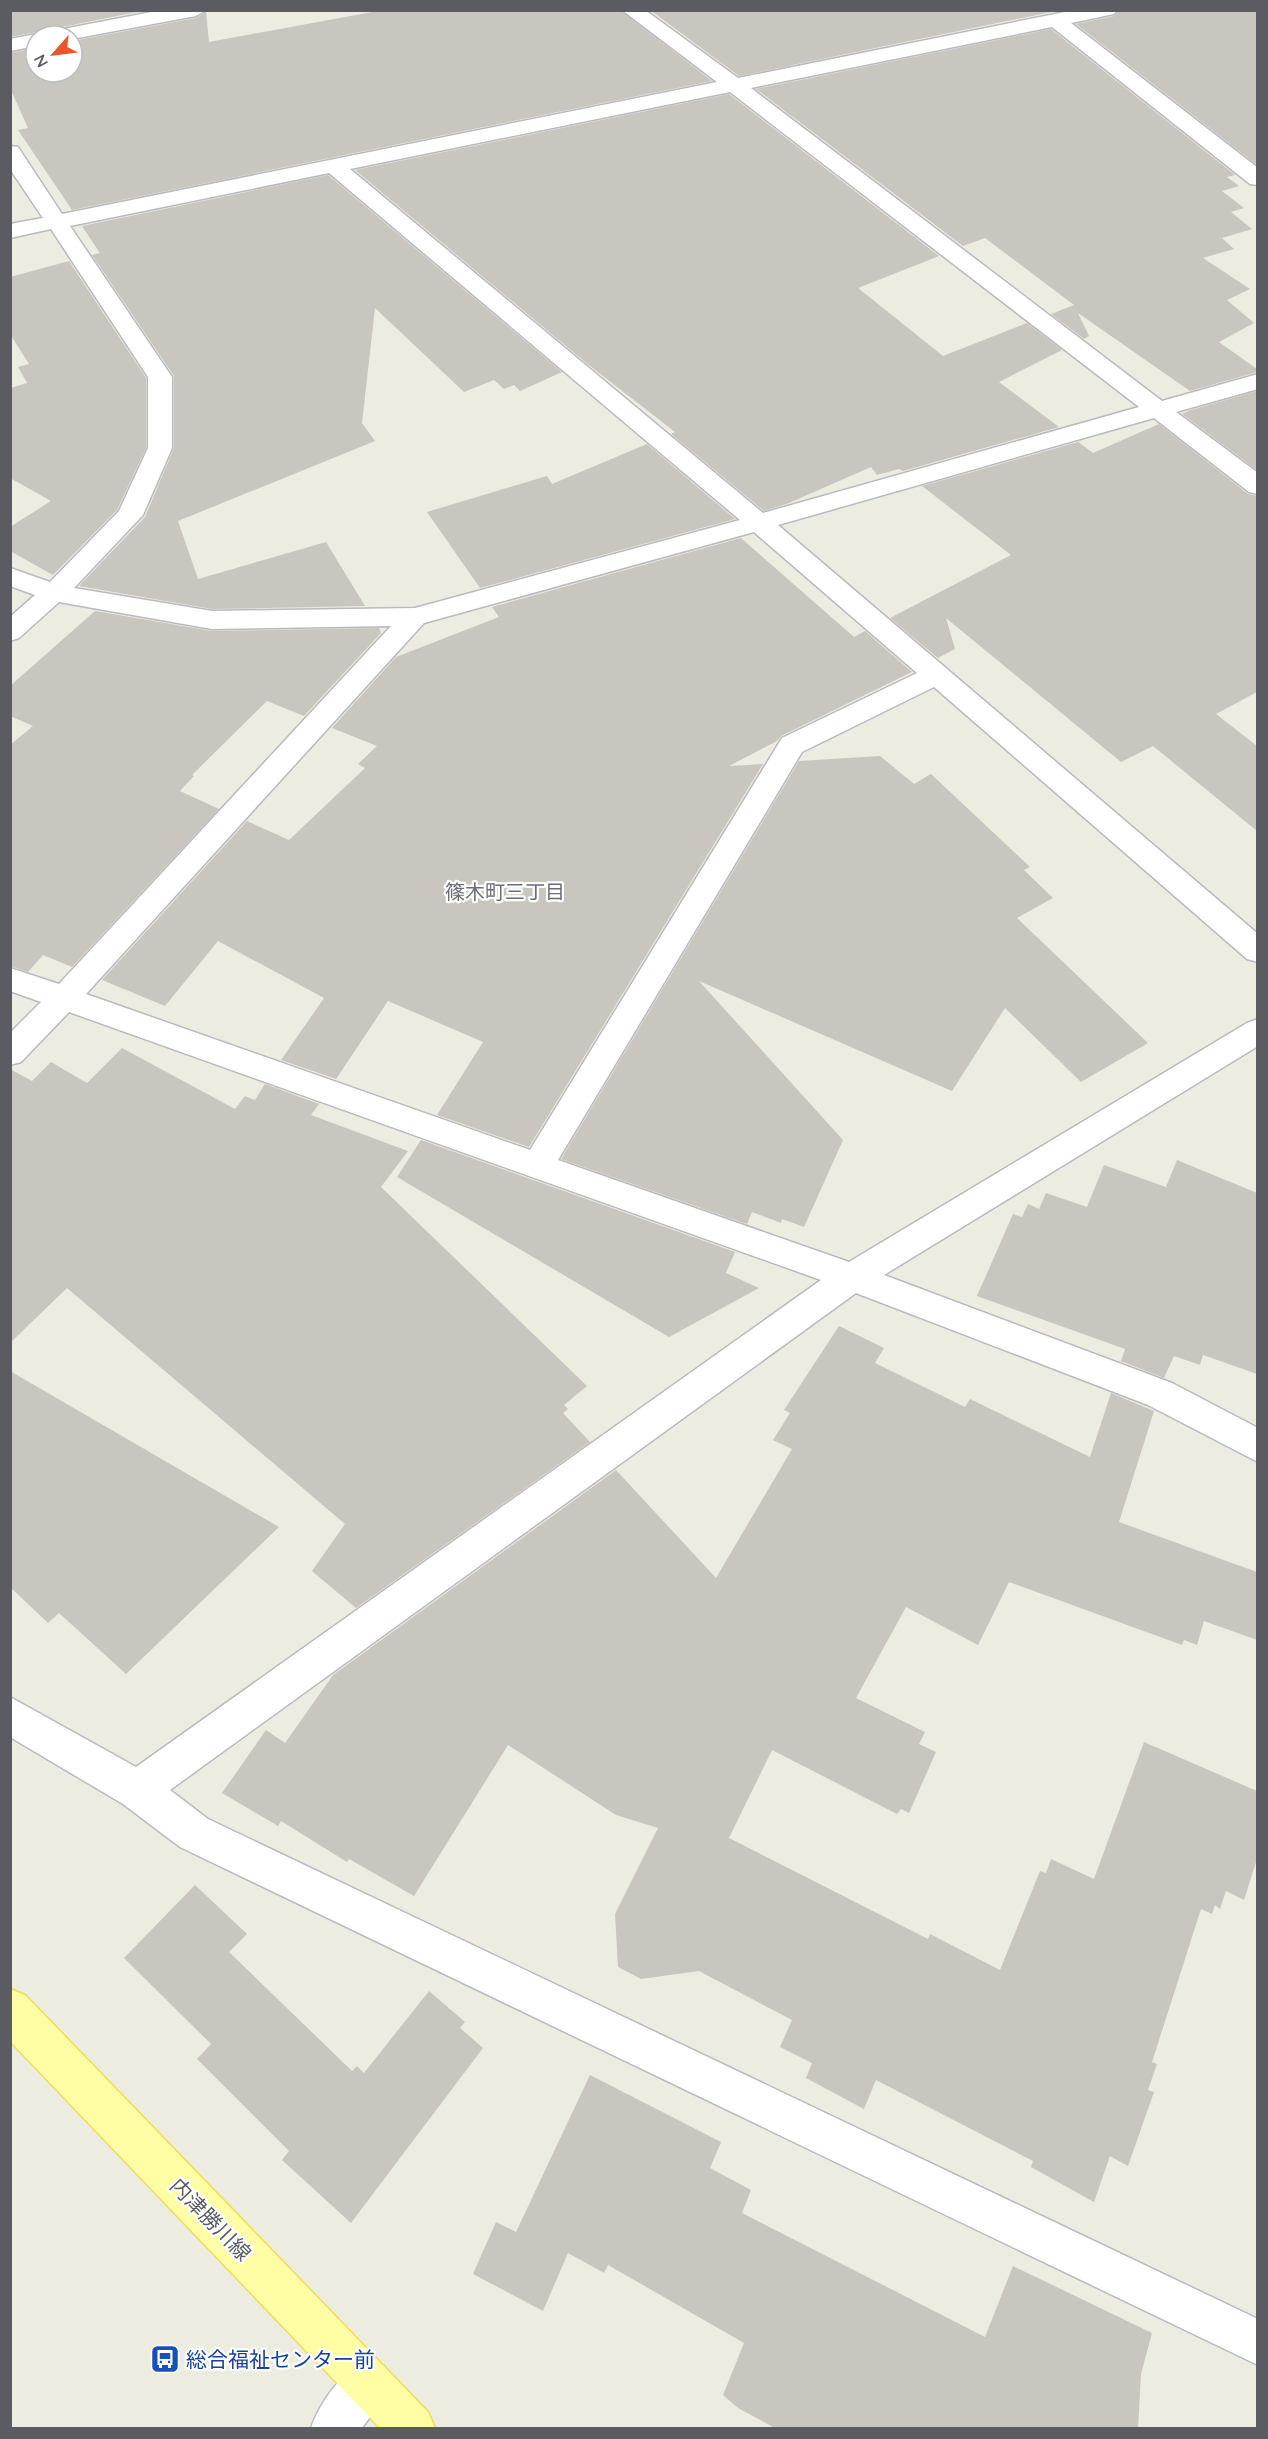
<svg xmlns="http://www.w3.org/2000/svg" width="1268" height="2439" viewBox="0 0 1268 2439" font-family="Quicksand,'Noto Sans JP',sans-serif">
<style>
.building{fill:#c8c6be}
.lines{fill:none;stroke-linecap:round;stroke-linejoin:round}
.minor-casing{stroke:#b9bac0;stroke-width:3}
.major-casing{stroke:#f1dd56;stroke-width:3}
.minor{fill:#fff;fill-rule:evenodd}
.major{fill:#fffea4;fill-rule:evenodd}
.labels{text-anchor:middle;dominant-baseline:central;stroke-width:4.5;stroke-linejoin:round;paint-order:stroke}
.neighbourhood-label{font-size:20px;fill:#6b6e74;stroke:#fff}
.near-street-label{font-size:21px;fill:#5a5c62;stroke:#fff}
.near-transit-label{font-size:21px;fill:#164399;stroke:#fff;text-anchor:start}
</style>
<rect width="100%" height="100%" fill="#edece1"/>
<!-- building -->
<path class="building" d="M 10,10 L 147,10 L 57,28 L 49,31 L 46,36 L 36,32 L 10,37 Z
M 383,10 L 620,10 L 712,81 L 72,210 L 18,130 L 28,128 L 10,88 L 10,53 L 36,48 L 36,72 L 72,72 L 72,41 L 196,18 L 206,12 L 209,42 Z
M 650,10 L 1061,10 L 739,76 Z
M 1119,10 L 1257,10 L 1257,165 L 1076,24 L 1114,16 Z
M 1051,29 L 1235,175 L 1227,177 L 1239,186 L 1222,191 L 1244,208 L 1231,212 L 1252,229 L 1222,238 L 1234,249 L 1203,258 L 1250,289 L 1227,300 L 1254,323 L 1219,342 L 1257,369 L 1257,372 L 1190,391 L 1078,313 L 1089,336 L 1084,339 L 1051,314 L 1074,305 L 985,238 L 963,246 L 756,89 Z
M 729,94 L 939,256 L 858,288 L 943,356 L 1027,323 L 1062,350 L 999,382 L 1059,427 L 903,471 L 899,469 L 877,475 L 871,467 L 789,503 L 764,511 L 671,434 L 675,432 L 585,362 L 355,170 Z
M 328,175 L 562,372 L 520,391 L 514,385 L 504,389 L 494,380 L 464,392 L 375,308 L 362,423 L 375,441 L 178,521 L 198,579 L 326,542 L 365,606 L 212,609 L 79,586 L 145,517 L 174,448 L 174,376 L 92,255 L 100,253 L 82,226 Z
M 69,261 L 146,378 L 146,448 L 117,510 L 53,575 L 10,551 L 10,527 L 51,501 L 10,478 L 10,388 L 27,383 L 18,367 L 29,364 L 10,334 L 10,277 Z
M 1257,391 L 1257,470 L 1182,414 L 1191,410 Z
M 1159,424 L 1248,494 L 1257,496 L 1257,692 L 1216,714 L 1257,746 L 1257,831 L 1153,746 L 1121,762 L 946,618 L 955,649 L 938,658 L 890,618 L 1011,555 L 922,486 L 1078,442 L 1093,453 Z
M 647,444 L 735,519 L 480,588 L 427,512 L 547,476 L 552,484 Z
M 741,538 L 854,637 L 865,631 L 912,672 L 781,736 L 777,741 L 729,766 L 763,764 L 529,1147 L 437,1115 L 483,1042 L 388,1001 L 336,1079 L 281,1060 L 324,998 L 218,941 L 165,1006 L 102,980 L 247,821 L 289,840 L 365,768 L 358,764 L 377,746 L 332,728 L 396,657 L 499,617 L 492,607 Z
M 95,611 L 212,631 L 379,628 L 381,633 L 304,716 L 267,701 L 192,775 L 194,776 L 180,791 L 219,809 L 72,967 L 43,955 L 28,972 L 10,966 L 10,745 L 33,726 L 10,716 L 10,686 Z
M 880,756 L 914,784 L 931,774 L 1030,867 L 1024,870 L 1053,898 L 1017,918 L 1148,1043 L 1081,1082 L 1005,1008 L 952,1091 L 699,981 L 843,1140 L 804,1227 L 782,1219 L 781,1223 L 752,1212 L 747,1224 L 561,1159 L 799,761 Z
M 122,1048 L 235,1109 L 245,1096 L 255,1100 L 265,1084 L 319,1104 L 311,1115 L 408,1151 L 381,1187 L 587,1386 L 564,1405 L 568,1409 L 563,1413 L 590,1442 L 356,1608 L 312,1571 L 345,1524 L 67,1288 L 10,1343 L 10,1069 L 32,1081 L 51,1062 L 87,1083 Z
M 421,1140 L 735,1252 L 726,1273 L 759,1288 L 669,1337 L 397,1177 Z
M 1177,1160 L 1257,1193 L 1257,1374 L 1203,1355 L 1200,1365 L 1174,1356 L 1164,1378 L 1121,1361 L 1125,1349 L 977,1296 L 1013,1214 L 1022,1217 L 1028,1204 L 1039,1209 L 1046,1193 L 1087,1207 L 1104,1165 L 1166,1187 Z
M 839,1326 L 884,1348 L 875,1363 L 965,1407 L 970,1399 L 1090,1457 L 1111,1393 L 1154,1411 L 1119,1522 L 1257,1572 L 1257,1640 L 1204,1621 L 1197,1645 L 1184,1640 L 1182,1645 L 1009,1582 L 978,1645 L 906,1607 L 856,1698 L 925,1732 L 919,1744 L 936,1752 L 909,1813 L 901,1809 L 897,1814 L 772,1750 L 729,1838 L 928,1939 L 930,1934 L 1000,1970 L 1040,1871 L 1046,1873 L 1051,1859 L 1094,1879 L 1144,1742 L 1257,1791 L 1257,1859 L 1244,1900 L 1226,1891 L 1220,1909 L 1215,1905 L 1212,1914 L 1201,1909 L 1152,2062 L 1157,2064 L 1148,2090 L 1154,2092 L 1128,2166 L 1110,2156 L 1094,2202 L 1031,2167 L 1033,2161 L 876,2080 L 864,2109 L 806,2078 L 812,2063 L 780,2047 L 792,2020 L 699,1971 L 641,1979 L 618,1967 L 615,1914 L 658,1828 L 616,1815 L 508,1745 L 414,1896 L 349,1859 L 347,1862 L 281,1821 L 278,1826 L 222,1793 L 266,1730 L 285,1743 L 333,1675 L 616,1470 L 716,1578 L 792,1449 L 773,1440 L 790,1413 L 784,1410 Z
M 10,1371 L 279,1527 L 126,1674 L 59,1613 L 48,1623 L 10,1587 Z
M 195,1885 L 247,1934 L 229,1952 L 352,2071 L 357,2066 L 364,2073 L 429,1991 L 465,2022 L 460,2028 L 483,2048 L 351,2223 L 282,2160 L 289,2151 L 197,2059 L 211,2044 L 124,1958 Z
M 590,2075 L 721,2142 L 710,2168 L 751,2190 L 742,2213 L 985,2337 L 1013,2266 L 1152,2333 L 1141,2374 L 1138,2428 L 775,2428 L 738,2408 L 723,2395 L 744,2343 L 608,2265 L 604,2273 L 568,2253 L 543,2311 L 473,2274 L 496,2222 L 516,2232 Z"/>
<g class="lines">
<!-- minor casing -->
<g class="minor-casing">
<path id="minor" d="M 162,10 L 206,10 L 196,16 L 72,39 L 72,36 L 48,36 L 51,32 L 58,30 Z
M 622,10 L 645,10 L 738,78 L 1055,14 L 1075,10 L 1117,10 L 1114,14 L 1071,23 L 1258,168 L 1258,185 L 1250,184 L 1052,27 L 751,88 L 1162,401 L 1258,374 L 1258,389 L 1176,412 L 1258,473 L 1258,494 L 1249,492 L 1154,418 L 778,525 L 1258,934 L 1258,962 L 1247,959 L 934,687 L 802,752 L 558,1160 L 849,1262 L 1247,1023 L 1258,1019 L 1258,1046 L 884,1275 L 1172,1383 L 1258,1428 L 1258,1462 L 1148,1405 L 856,1293 L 170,1790 L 208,1819 L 1258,2319 L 1258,2365 L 180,1847 L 123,1804 L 10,1737 L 10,1697 L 136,1767 L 821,1280 L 69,1012 L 21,1062 L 10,1065 L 10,1033 L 41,1002 L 10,991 L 10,968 L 59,984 L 391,626 L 212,629 L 59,602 L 19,638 L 10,641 L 10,617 L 35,595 L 10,586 L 10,568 L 50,582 L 119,511 L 148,448 L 148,377 L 51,229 L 10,238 L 10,224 L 43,218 L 10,169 L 10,146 L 18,147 L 62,214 L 717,82 ZM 730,92 L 1139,407 L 763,513 L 350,169 ZM 329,173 L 740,520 L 415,608 L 212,611 L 74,588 L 143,515 L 172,448 L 172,377 L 70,226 ZM 754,532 L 917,673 L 782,738 L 530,1150 L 86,994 L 424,623 Z
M 36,34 L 43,36 L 36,36 L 36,46 L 10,51 L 10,39 Z
M 368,2359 L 384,2366 L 391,2382 L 384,2398 L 362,2428 L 311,2428 C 320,2402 343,2370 368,2359 Z"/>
</g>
<!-- major casing -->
<g class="major-casing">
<path id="major" d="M 10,1989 L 25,1995 L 428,2412 L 435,2428 L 380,2428 L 10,2041 Z"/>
</g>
<!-- minor -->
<use href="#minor" class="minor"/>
<!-- major -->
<use href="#major" class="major"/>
</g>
<!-- icons -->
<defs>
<g id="bus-square" transform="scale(1.5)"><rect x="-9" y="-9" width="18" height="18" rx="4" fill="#1a4fb4" stroke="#fff"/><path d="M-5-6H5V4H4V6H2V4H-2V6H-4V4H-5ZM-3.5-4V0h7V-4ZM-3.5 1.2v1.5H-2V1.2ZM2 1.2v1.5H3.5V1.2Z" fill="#fff"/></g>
</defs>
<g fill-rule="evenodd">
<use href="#bus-square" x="165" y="2359"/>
</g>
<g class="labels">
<!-- neighbourhood labels -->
<g class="neighbourhood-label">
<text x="505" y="891">篠木町三丁目</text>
</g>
<!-- near-street labels -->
<g class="near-street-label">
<text transform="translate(211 2219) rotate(46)">内津勝川線</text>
</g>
<!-- near-transit labels -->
<g class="near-transit-label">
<text x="186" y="2359">総合福祉センター前</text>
</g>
</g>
<!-- border -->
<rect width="1268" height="2439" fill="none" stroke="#5a5c62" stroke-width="24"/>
<!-- north arrow -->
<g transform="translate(54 54) rotate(242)"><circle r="28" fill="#ffffff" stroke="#bdbec0" stroke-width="1.5"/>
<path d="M0-4.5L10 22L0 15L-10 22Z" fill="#e9562b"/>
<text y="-9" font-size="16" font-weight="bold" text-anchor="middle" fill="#5a5c62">N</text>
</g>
</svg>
